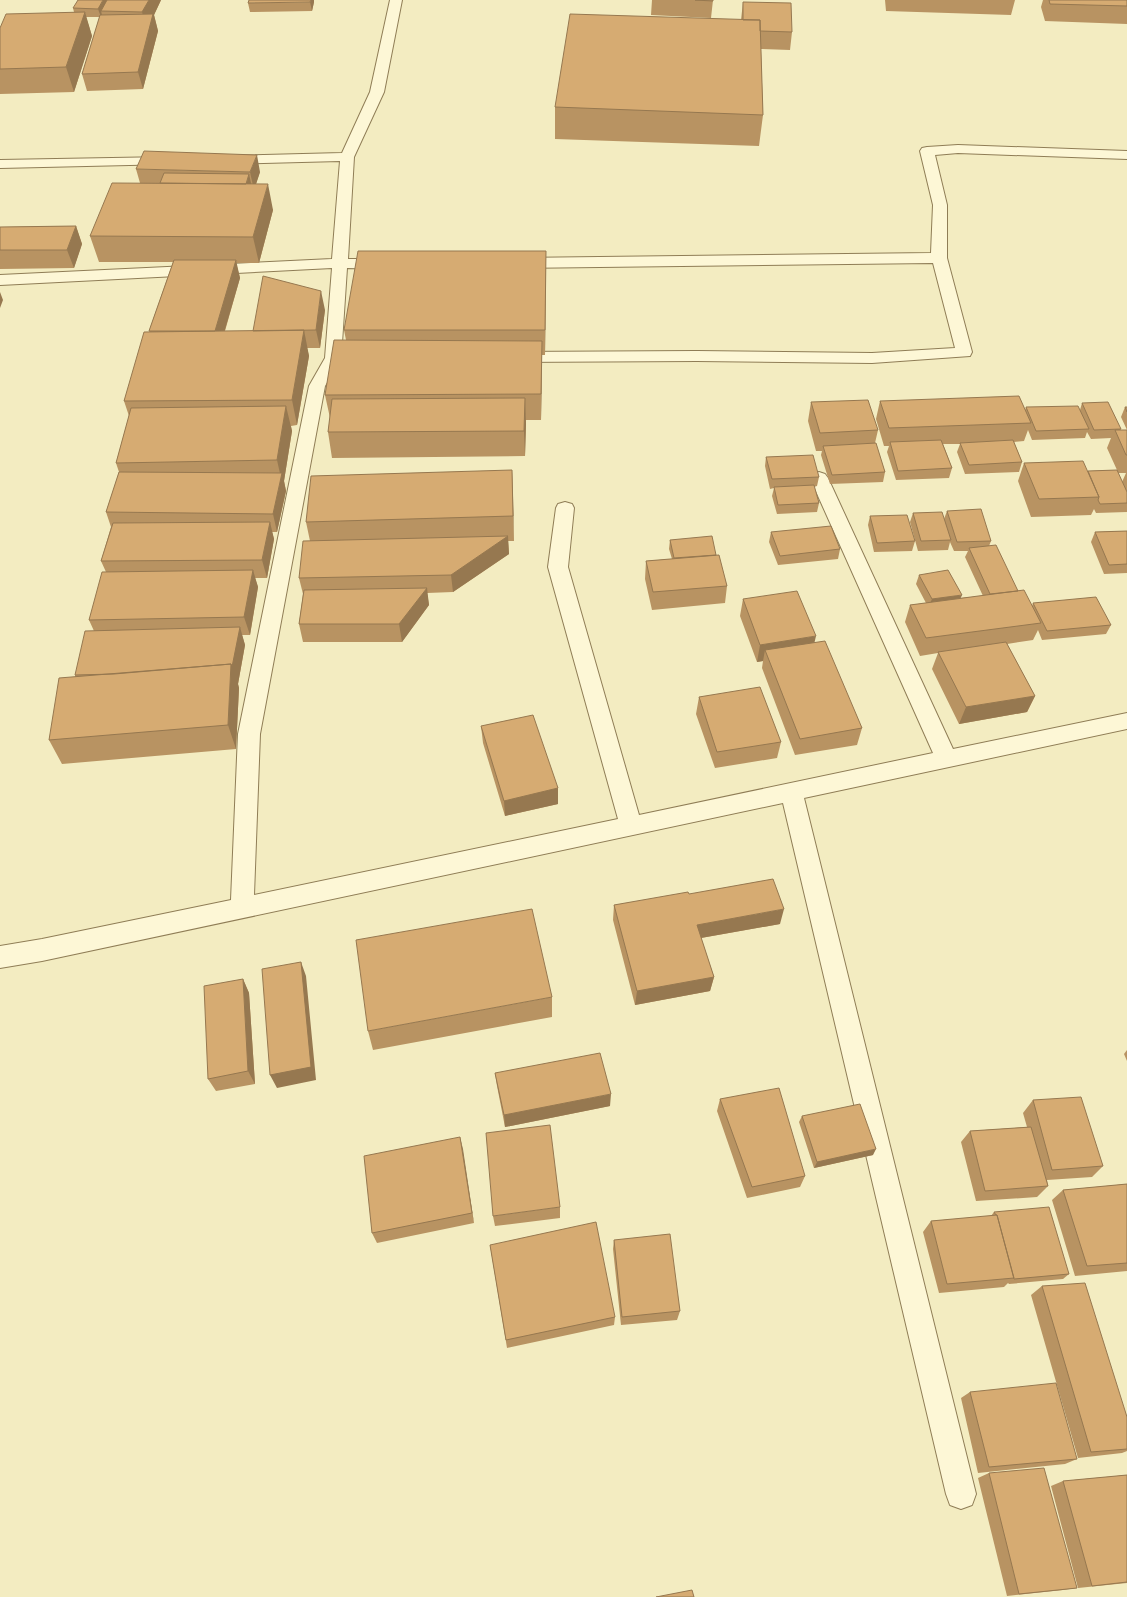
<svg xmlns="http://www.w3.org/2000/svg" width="1127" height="1597" viewBox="0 0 1127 1597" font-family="'Zilla Slab',serif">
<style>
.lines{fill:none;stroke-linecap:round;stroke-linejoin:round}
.minor-casing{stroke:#8f7d56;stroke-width:2}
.minor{fill:#fdf7d6;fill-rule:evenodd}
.wall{fill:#b89362;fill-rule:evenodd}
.shaded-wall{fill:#967850}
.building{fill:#d6ab72;stroke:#967850}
</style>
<rect width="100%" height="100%" fill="#f3ecc1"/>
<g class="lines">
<!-- minor casing -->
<g class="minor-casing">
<path id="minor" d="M 390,0 L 402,0 L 384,92 L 354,157 L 348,259 L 386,259 L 391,261 L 394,264 L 391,267 L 386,269 L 347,268 L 341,358 L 325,386 L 260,734 L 254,895 L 618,819 L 548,567 L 556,508 L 558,504 L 565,502 L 572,504 L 574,508 L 568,567 L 639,815 L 933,753 L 810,478 L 813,474 L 819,472 L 825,474 L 828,478 L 953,749 L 1127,713 L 1127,729 L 804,798 L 976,1494 L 972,1505 L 961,1509 L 950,1505 L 946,1494 L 783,803 L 42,961 L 0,968 L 0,946 L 42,939 L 231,900 L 238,734 L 309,386 L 325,358 L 332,268 L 0,285 L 0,275 L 332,259 L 340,161 L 228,164 L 223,163 L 221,160 L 223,157 L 228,156 L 342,153 L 370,92 Z
M 958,145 L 1127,151 L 1127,159 L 958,153 L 935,155 L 947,205 L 947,258 L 972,352 L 970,356 L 872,363 L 697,361 L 512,362 L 506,361 L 504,357 L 506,353 L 512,352 L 697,351 L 872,353 L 955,348 L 933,263 L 517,268 L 512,266 L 509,263 L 512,260 L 517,258 L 931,253 L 933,205 L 920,151 L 922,148 L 927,147 Z
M 168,157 L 173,158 L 175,161 L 173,164 L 0,168 L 0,160 Z"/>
</g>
<!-- minor -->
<use href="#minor" class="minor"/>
</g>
<!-- wall -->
<path class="wall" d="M 161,0 L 154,15 L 158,31 L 143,89 L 87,91 L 82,74 L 100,17 L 86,17 L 92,36 L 74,92 L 0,94 L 0,28 L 74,12 L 73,8 Z
M 652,0 L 713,0 L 711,18 L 651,15 Z
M 885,0 L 1015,0 L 1011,15 L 886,11 Z
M 1043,0 L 1127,0 L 1127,24 L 1045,21 L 1041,7 Z
M 314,2 L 312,11 L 250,12 L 248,3 Z
M 743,2 L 792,32 L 790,50 L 761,49 L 763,115 L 759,146 L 555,139 L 555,107 L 741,20 Z
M 136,169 L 260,172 L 256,184 L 273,210 L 259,263 L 236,263 L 240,278 L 225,331 L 253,331 L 325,310 L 320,348 L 307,348 L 309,356 L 297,425 L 291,426 L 292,431 L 284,481 L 286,491 L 277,532 L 272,532 L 274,539 L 267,578 L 255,578 L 258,587 L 250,635 L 242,635 L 245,645 L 238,684 L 239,688 L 236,749 L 62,764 L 49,740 L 75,677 L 75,675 L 94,631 L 89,620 L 106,572 L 101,561 L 111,527 L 106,512 L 119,472 L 116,463 L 129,416 L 124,401 L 150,332 L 149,331 L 173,262 L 99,262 L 90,236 L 140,183 Z
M 76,226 L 82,244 L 74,268 L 0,269 L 0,227 Z
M 546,251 L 545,355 L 542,355 L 541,420 L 526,420 L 525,456 L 332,458 L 328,432 L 330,418 L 325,395 L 346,340 L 344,330 Z
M 880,401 L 1025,410 L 1026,407 L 1080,410 L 1082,403 L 1121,429 L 1120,430 L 1127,430 L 1121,417 L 1125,407 L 1127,407 L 1127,512 L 1096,513 L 1094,509 L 1091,515 L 1031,517 L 1018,481 L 1024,463 L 1088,471 L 1117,470 L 1107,448 L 1111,438 L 1091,439 L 1087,432 L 1085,438 L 1032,440 L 1028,430 L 1024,441 L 1014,442 L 1022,462 L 1019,472 L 965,474 L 957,452 L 960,444 L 943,444 L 952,468 L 949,478 L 896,480 L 887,452 L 889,446 L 884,446 L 876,419 ZM 1118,473 L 1126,473 L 1122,482 Z
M 811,402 L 878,430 L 875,443 L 885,472 L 883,482 L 830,484 L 821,455 L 822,451 L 816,451 L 808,421 Z
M 766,457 L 819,477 L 817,486 L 814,487 L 819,503 L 817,512 L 777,514 L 772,496 L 774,488 L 770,489 L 765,466 Z
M 512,470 L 514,541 L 508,541 L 509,554 L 453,592 L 427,593 L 429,605 L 402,642 L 303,642 L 299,624 L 303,594 L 299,578 L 310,541 L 306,522 Z
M 947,511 L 991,541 L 989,546 L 1018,591 L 1032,606 L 1033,603 L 1111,625 L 1106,634 L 1042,640 L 1038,630 L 1033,640 L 1007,644 L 1035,696 L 1027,712 L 959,724 L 932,669 L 938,653 L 920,656 L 905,622 L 910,605 L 926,603 L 916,584 L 919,575 L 960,598 L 983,596 L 965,557 L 968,551 L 954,551 L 950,542 L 948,550 L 918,551 L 910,522 L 913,513 L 944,519 Z
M 870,516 L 915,541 L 912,551 L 874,552 L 868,525 Z
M 1127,531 L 1127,573 L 1104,574 L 1091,542 L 1095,532 Z
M 771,532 L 840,549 L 838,559 L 778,565 L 769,542 Z
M 670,540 L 716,555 L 727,586 L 725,603 L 652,610 L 645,579 L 646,561 L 672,559 L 669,549 Z
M 743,599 L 815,643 L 862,728 L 857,745 L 795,755 L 762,668 L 763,661 L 757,662 L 740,616 Z
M 699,697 L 781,742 L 777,758 L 715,768 L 696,714 Z
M 481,726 L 558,788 L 558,804 L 505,816 L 483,743 Z
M 689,894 L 780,924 L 701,938 L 714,977 L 710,991 L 635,1005 L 613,920 L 614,905 Z
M 243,979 L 249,993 L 255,1084 L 216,1091 L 208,1079 Z
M 552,997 L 552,1017 L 373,1050 L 368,1031 Z
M 1127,1050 L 1127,1061 L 1124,1054 Z
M 495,1073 L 610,1106 L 505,1127 L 497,1086 Z
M 720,1099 L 805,1176 L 800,1187 L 747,1198 L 717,1111 Z
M 1033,1100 L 1103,1166 L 1092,1177 L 1047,1180 L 1048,1186 L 1037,1197 L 976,1201 L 961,1142 L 970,1131 L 1027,1127 L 1023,1113 Z
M 802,1116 L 873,1155 L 814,1168 L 799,1122 Z
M 460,1137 L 474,1223 L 377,1243 L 372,1233 Z
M 1127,1184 L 1127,1271 L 1075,1276 L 1052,1200 L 1063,1190 Z
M 560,1207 L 560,1218 L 495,1226 L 493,1216 Z
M 994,1212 L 1069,1274 L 1063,1279 L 1009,1284 L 1008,1283 L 1004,1287 L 939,1293 L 923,1232 L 931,1221 L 991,1216 Z
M 614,1240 L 680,1311 L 677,1320 L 621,1325 L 613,1249 Z
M 490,1245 L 615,1317 L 614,1325 L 507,1348 Z
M 1042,1286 L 1127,1417 L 1127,1451 L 1122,1453 L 1078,1458 L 1031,1295 Z
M 970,1392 L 1077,1459 L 1065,1464 L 978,1473 L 961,1398 Z
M 989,1473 L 1077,1588 L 1063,1590 L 1007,1596 L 978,1478 Z
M 1127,1475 L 1127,1583 L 1078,1588 L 1051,1486 L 1063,1481 Z"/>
<!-- shaded-wall -->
<path class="shaded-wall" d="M 103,0 L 111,0 L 101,11 L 102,15 L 101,17 L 98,9 Z
M 149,0 L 161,0 L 154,15 L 158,31 L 143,89 L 138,72 L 147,29 L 142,12 Z
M 311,0 L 314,0 L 314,2 L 312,11 L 310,2 Z
M 85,12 L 92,36 L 74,92 L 66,67 Z
M 257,155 L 260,172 L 254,190 L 250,172 Z
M 249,174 L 253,192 L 245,190 Z
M 268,184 L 273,210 L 259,263 L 253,237 Z
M 76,226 L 82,244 L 74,268 L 67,250 Z
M 546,251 L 546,276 L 545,355 L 545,330 Z
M 236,260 L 240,278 L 219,350 L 215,331 Z
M 321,291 L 325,310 L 320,348 L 316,330 Z
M 0,292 L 3,300 L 0,308 Z
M 304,330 L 309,356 L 297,425 L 292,400 Z
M 542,341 L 542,366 L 541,420 L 541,394 Z
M 525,398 L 526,424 L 525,456 L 524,431 Z
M 286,406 L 292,431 L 284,481 L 286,491 L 277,532 L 273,514 L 281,478 L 277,460 Z
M 512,470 L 513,496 L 514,541 L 513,516 Z
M 270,522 L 274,539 L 267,578 L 262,560 Z
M 508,536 L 509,554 L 453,592 L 451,575 Z
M 253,570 L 258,587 L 250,635 L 244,617 Z
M 427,588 L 429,605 L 402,642 L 399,624 Z
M 962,595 L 958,604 L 928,608 L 932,599 Z
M 240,627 L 245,645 L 238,684 L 239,688 L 236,749 L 228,725 L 231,664 Z
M 816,636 L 812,653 L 765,650 L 763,661 L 757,662 L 760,645 Z
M 1035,696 L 1027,712 L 959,724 L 966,707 Z
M 558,788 L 558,804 L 505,816 L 504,801 Z
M 784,909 L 780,924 L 695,939 L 697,925 Z
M 301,962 L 306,976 L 316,1080 L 277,1088 L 270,1075 Z
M 714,977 L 710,991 L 635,1005 L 637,991 Z
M 243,979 L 249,993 L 255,1084 L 248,1071 Z
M 611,1094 L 610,1106 L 505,1127 L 504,1115 Z
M 460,1137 L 463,1149 L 474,1223 L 472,1213 Z
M 876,1149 L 873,1155 L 814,1168 L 817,1162 Z"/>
<!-- building -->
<path class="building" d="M 78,0 L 103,0 L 98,9 L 73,8 Z
M 107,0 L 149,0 L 142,12 L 101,11 Z
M 249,0 L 311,0 L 310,2 L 248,3 Z
M 695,0 L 713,0 L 713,1 Z
M 1049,0 L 1127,0 L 1127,6 L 1050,4 Z
M 743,2 L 791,3 L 792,32 L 760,31 L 760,20 L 743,20 Z
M 85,12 L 66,67 L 0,69 L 0,28 L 6,14 Z
M 153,14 L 138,72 L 82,74 L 100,15 Z
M 570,14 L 760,20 L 763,115 L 555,107 Z
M 144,151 L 257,155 L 250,172 L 136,169 Z
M 164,173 L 249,174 L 246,184 L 160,183 Z
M 112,183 L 268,184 L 253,237 L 90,236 Z
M 76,226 L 67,250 L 0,250 L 0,227 Z
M 358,251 L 546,251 L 545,330 L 344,330 Z
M 174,260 L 236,260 L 215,331 L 149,331 Z
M 263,276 L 321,291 L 316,330 L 253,331 Z
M 304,330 L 292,400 L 124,401 L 144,332 Z
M 334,340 L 542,341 L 541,394 L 325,395 Z
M 1019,396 L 1031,423 L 889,428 L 880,401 Z
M 525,398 L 524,431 L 328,432 L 332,399 Z
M 868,400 L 878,430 L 820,433 L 811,402 Z
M 1108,402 L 1121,429 L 1094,430 L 1082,403 Z
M 286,406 L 277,460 L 116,463 L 131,408 Z
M 1078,406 L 1089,429 L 1036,431 L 1026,407 Z
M 1125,407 L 1127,407 L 1127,412 Z
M 1115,430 L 1127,430 L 1127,455 L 1126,455 Z
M 941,440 L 952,468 L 898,471 L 890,442 Z
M 1013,440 L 1022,462 L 969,465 L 960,443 Z
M 876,443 L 885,472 L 832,475 L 823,446 Z
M 813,455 L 819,477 L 772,479 L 766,457 Z
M 1083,461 L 1099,497 L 1039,499 L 1024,463 Z
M 512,470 L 513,516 L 306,522 L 311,476 Z
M 1117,470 L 1127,492 L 1127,503 L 1100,504 L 1098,500 L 1099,497 L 1088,471 Z
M 119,472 L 282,473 L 273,514 L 106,512 Z
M 814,485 L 819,503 L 778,505 L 774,487 Z
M 981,509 L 991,541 L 957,542 L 947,511 Z
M 942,512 L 951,540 L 921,541 L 913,513 Z
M 907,515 L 915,541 L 877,543 L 870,516 Z
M 270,522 L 262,560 L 101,561 L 113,523 Z
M 831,526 L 840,549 L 780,556 L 771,532 Z
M 1127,531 L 1127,564 L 1109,565 L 1095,532 Z
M 508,536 L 451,575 L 299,578 L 303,541 Z
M 712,536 L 716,555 L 674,558 L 670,540 Z
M 996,545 L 1018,591 L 990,594 L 969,548 Z
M 719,555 L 727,586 L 653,592 L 646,561 Z
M 253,570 L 244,617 L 89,620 L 102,572 Z
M 948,570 L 962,595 L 932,599 L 919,575 Z
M 427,588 L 399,624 L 299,624 L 304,590 Z
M 1024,590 L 1041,623 L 926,638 L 910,605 Z
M 797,591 L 816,636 L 760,645 L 743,599 Z
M 1096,597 L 1111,625 L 1047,631 L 1033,603 Z
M 240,627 L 232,667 L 231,664 L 114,674 L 75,675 L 85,631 Z
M 825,641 L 862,728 L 800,739 L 765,650 Z
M 1006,642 L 1035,696 L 966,707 L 938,652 Z
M 231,664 L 228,725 L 49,740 L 59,678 Z
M 760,687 L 781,742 L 717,752 L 699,697 Z
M 533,715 L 558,788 L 504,801 L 481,726 Z
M 773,879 L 784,909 L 697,925 L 714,977 L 637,991 L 614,905 L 688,892 L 689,894 Z
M 532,909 L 552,997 L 368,1031 L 356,940 Z
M 301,962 L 311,1067 L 270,1075 L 262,969 Z
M 243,979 L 248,1071 L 208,1079 L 204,986 Z
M 600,1053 L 611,1094 L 504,1115 L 495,1073 Z
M 779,1088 L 805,1176 L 752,1187 L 720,1099 Z
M 1081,1097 L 1103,1166 L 1052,1170 L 1033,1100 Z
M 860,1104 L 876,1149 L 817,1162 L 802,1116 Z
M 550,1125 L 560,1207 L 493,1216 L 486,1133 Z
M 1031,1127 L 1048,1186 L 985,1191 L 970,1131 Z
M 460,1137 L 472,1213 L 372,1233 L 364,1156 Z
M 1127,1184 L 1127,1263 L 1087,1266 L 1063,1190 Z
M 1049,1207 L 1069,1274 L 1014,1279 L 997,1215 L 996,1215 L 994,1212 Z
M 997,1215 L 1014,1278 L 947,1284 L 931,1221 Z
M 596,1222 L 615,1317 L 506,1340 L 490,1245 Z
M 670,1234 L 680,1311 L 622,1317 L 614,1240 Z
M 1085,1283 L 1127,1417 L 1127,1449 L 1091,1452 L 1042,1286 Z
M 1056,1383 L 1077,1459 L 989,1467 L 970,1392 Z
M 1044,1468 L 1077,1588 L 1019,1594 L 989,1473 Z
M 1127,1475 L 1127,1582 L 1092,1586 L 1063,1481 Z
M 692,1590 L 694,1597 L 656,1597 Z"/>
</svg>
